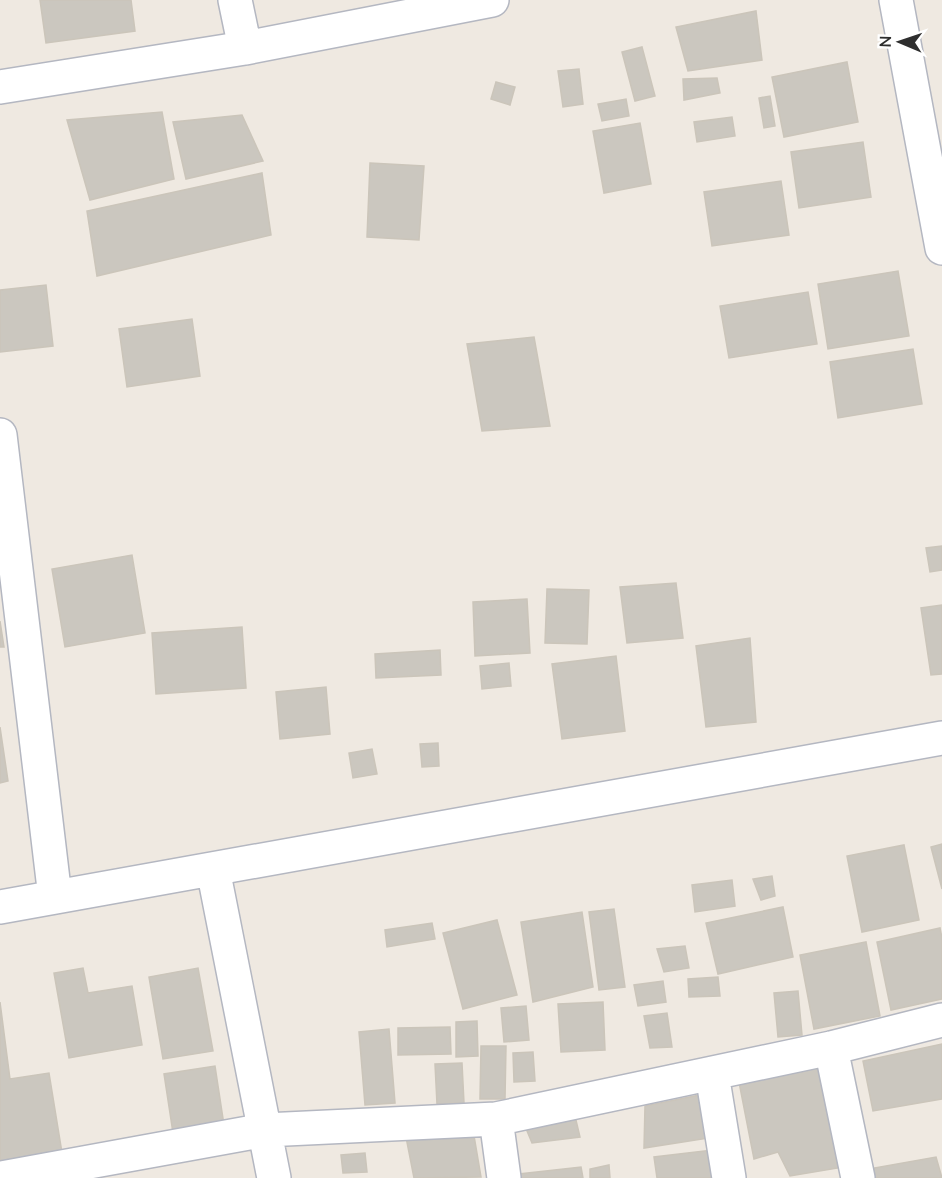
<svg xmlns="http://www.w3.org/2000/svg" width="942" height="1178" viewBox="0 0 942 1178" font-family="'Nunito Sans',sans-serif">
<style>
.building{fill:#cbc7bf;stroke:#cbc5ba;stroke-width:1.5}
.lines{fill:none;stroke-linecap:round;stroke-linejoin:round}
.minor-casing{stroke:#b4b7c1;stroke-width:36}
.minor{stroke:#fff;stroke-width:33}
</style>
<rect width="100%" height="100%" fill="#efe9e1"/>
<!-- building -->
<path class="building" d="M 40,0 L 131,0 L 135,31 L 46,43 Z
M 756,11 L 762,60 L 688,71 L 676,27 Z
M 642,47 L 655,96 L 635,101 L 622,52 Z
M 847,62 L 858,122 L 784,137 L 772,77 Z
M 579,69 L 583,104 L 563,107 L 558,71 Z
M 717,78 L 720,93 L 684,100 L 683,79 Z
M 496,82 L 515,87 L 510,105 L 491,99 Z
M 770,96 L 775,126 L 764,128 L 759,98 Z
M 626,99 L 629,116 L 602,121 L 598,104 Z
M 162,112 L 174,179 L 90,200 L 67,120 Z
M 242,115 L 263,161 L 186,179 L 173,122 Z
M 732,117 L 735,136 L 697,142 L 694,122 Z
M 640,123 L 651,184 L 604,193 L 593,131 Z
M 863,142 L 871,197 L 799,208 L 791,152 Z
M 370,163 L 424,166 L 419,240 L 367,237 Z
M 262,173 L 271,235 L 97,276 L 87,211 Z
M 781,181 L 789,235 L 712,246 L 704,192 Z
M 898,271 L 909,336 L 828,349 L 818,284 Z
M 46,285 L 53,346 L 0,352 L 0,290 Z
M 808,292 L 817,344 L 729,358 L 720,306 Z
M 192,319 L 200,376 L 127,387 L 119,329 Z
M 534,337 L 550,426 L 482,431 L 467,344 Z
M 913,349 L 922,404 L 838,418 L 830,362 Z
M 942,546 L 942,570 L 930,572 L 926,548 Z
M 132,555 L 145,633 L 65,647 L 52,569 Z
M 676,583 L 683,638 L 627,643 L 620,587 Z
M 547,589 L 589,590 L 587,644 L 545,643 Z
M 527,599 L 530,653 L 475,656 L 473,602 Z
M 942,605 L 942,674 L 931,675 L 921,608 Z
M 0,621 L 4,647 L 0,647 Z
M 242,627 L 246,688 L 156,694 L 152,633 Z
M 750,638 L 756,722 L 706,727 L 696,646 Z
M 440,650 L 441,675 L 376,678 L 375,654 Z
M 616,656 L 625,731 L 562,739 L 552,664 Z
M 509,663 L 511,686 L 482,689 L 480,666 Z
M 326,687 L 330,734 L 280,739 L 276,692 Z
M 0,727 L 8,781 L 0,783 Z
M 438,743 L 439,766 L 422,767 L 420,744 Z
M 372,749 L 377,774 L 353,778 L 349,753 Z
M 942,844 L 942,889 L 931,847 Z
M 904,845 L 919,920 L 862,932 L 847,856 Z
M 772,876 L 775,896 L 761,900 L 753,879 Z
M 732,880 L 735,906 L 695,912 L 692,885 Z
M 783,907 L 793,957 L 718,974 L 706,923 Z
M 614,909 L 625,987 L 599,990 L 589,912 Z
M 582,912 L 593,987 L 533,1002 L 521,922 Z
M 497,920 L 517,995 L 463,1009 L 443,933 Z
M 432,923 L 435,939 L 387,947 L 385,930 Z
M 940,928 L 942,938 L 942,999 L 891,1010 L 877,942 Z
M 866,942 L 880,1016 L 814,1029 L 800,955 Z
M 685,946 L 689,968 L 664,972 L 657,949 Z
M 83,968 L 88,993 L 132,986 L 142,1045 L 69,1058 L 54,973 Z
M 198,968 L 213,1051 L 163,1059 L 149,977 Z
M 718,977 L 720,996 L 689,997 L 688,979 Z
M 663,981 L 666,1002 L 638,1006 L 634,985 Z
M 798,991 L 802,1035 L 778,1037 L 774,993 Z
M 0,1002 L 10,1079 L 49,1073 L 63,1159 L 0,1172 Z
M 603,1002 L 605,1050 L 561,1052 L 558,1004 Z
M 526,1006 L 529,1040 L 504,1042 L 501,1008 Z
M 667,1013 L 672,1047 L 650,1048 L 644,1016 Z
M 477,1021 L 478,1056 L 456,1057 L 456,1022 Z
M 450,1027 L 451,1054 L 398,1055 L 398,1028 Z
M 389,1029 L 395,1103 L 365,1105 L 359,1032 Z
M 942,1044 L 942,1099 L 873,1111 L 863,1061 Z
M 481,1046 L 506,1046 L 505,1099 L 480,1099 Z
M 533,1052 L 535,1081 L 514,1082 L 513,1053 Z
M 462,1063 L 464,1103 L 437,1104 L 435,1064 Z
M 820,1064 L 838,1168 L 790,1176 L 778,1152 L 754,1159 L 739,1082 Z
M 215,1066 L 224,1125 L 173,1133 L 164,1074 Z
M 700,1095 L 709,1138 L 644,1148 L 645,1106 Z
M 575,1116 L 580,1137 L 532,1143 L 525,1126 Z
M 472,1124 L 481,1177 L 414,1178 L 406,1137 Z
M 721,1149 L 725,1178 L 657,1178 L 654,1157 Z
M 365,1153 L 367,1172 L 343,1173 L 341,1155 Z
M 936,1157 L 942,1178 L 875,1178 L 874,1168 Z
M 609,1165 L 610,1178 L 590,1178 L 590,1169 Z
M 581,1167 L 583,1178 L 519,1178 L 519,1174 Z"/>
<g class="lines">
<!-- minor casing -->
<g class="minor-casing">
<path id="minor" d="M 235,0 L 245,48
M 896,0 L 942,248
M 0,87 L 245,48 L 492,0
M 0,435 L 55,897
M 213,869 L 274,1178
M 0,907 L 942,738
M 831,1048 L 858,1178
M 712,1074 L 729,1178
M 496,1119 L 504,1178
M 1,1178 L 265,1130 L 496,1119 L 831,1048 L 942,1020"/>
</g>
<!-- minor -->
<use href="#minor" class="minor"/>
</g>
<!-- north arrow -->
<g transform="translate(900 42) rotate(272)" stroke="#ffffff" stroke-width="4.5" paint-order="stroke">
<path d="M0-4.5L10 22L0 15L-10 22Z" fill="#2e2e2e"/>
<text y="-9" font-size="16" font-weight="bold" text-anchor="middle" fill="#2e2e2e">N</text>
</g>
</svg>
